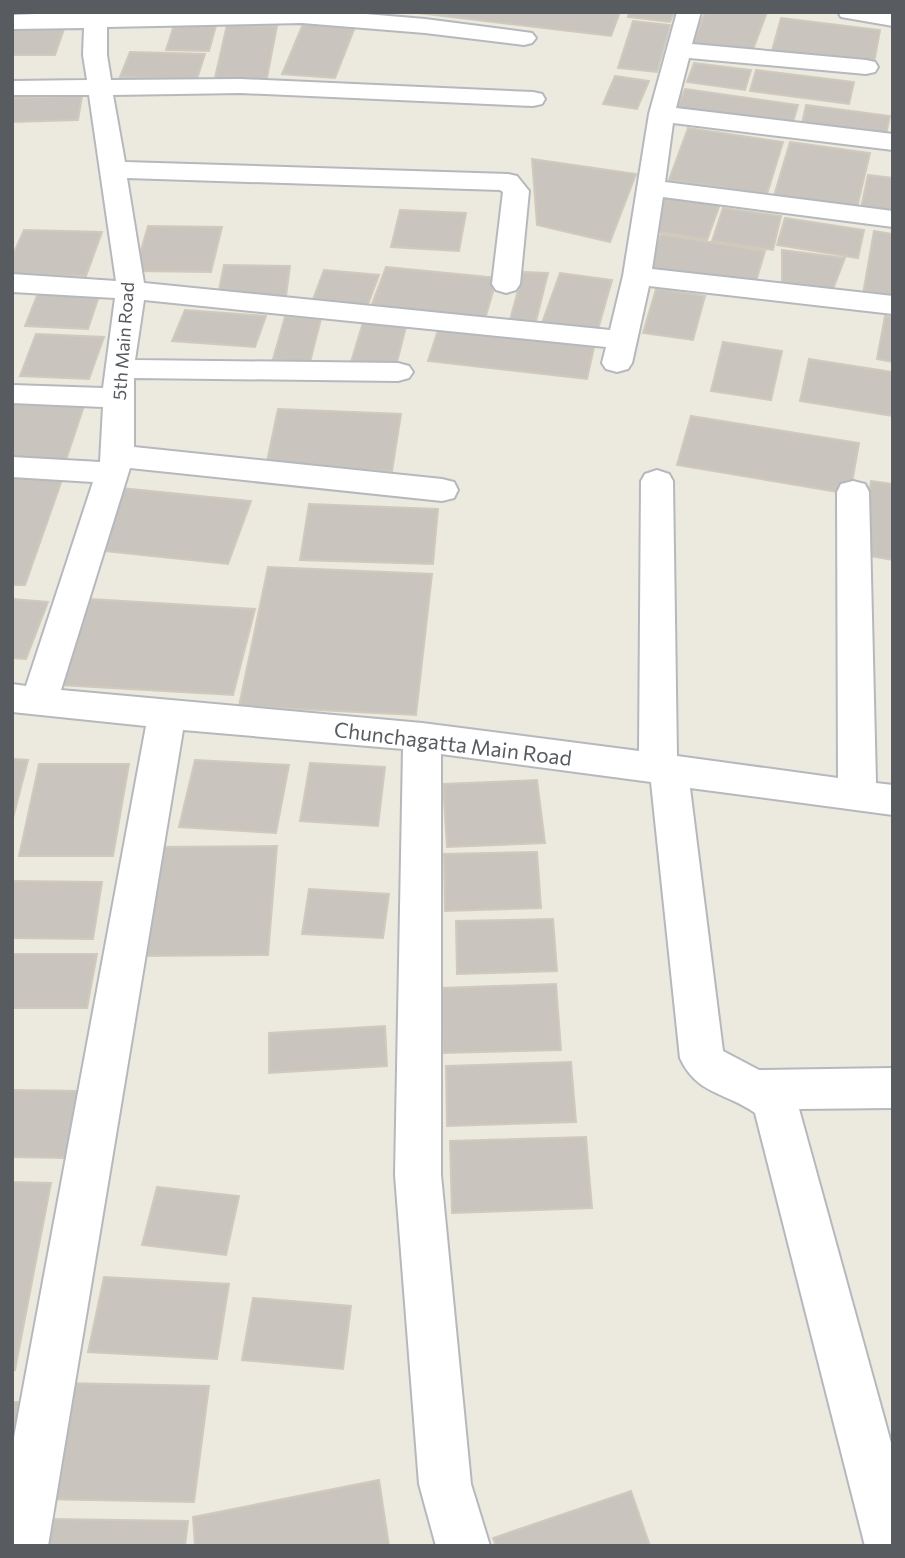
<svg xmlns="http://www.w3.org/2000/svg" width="905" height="1558" viewBox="0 0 905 1558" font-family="Commissioner,sans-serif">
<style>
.building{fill:#c9c5be;stroke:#d0cabd;stroke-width:2}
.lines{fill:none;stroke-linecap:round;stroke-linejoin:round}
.minor-casing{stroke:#b5b8bd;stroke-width:4}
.minor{fill:#fff;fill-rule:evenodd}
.labels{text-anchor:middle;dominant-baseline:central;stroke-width:5;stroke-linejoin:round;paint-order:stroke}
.far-street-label{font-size:18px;fill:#585c61;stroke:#fff}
.street-label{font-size:21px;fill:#585c61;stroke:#fff}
</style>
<rect width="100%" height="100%" fill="#ece9df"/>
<!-- building -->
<path class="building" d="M 410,12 L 620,12 L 611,36 Z
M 629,12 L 674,12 L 670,22 L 628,17 Z
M 705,12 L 767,12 L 751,55 L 692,46 Z
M 781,18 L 880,30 L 874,63 L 772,51 Z
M 633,21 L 670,25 L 657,72 L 618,68 Z
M 175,22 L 217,22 L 209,51 L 166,50 Z
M 303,24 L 355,27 L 335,78 L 282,74 Z
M 227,25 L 277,26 L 266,83 L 214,82 Z
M 12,26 L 65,26 L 55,55 L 12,55 Z
M 130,52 L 205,54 L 197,79 L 120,77 Z
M 694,63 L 751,70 L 745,90 L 687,82 Z
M 756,70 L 854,82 L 849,104 L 750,91 Z
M 615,76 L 649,81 L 637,109 L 603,104 Z
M 685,89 L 798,105 L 791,129 L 675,112 Z
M 82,96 L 78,120 L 12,122 L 12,98 Z
M 806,105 L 890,116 L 885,139 L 801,128 Z
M 688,128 L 783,142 L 767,194 L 669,180 Z
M 790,142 L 870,153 L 857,208 L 774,196 Z
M 532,159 L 636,174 L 610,242 L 537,225 Z
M 868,175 L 893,178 L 893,213 L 861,208 Z
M 662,195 L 720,204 L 707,240 L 648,230 Z
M 723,208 L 781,216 L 773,250 L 712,241 Z
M 400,210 L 466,213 L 459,251 L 391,247 Z
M 785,218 L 864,230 L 858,258 L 777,245 Z
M 148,226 L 222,227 L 211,272 L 135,271 Z
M 24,230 L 102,232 L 86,276 L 12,274 L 12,257 Z
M 874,231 L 893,234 L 893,298 L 863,294 Z
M 661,234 L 765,251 L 754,288 L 647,271 Z
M 782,250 L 845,258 L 833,289 L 782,282 Z
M 224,265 L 290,266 L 286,296 L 218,295 Z
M 386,267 L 497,278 L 485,319 L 371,307 Z
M 324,270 L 379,275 L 367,307 L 312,302 Z
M 523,272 L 548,273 L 535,325 L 510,320 Z
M 560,273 L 612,280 L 597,333 L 541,326 Z
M 40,288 L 101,290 L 88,329 L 25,326 Z
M 656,289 L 705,296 L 693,340 L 643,333 Z
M 185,310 L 266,316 L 255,347 L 172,341 Z
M 885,316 L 893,317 L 893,362 L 877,359 Z
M 285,317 L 321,319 L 310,362 L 273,359 Z
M 364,319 L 407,323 L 396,366 L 351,362 Z
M 439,327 L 595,343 L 587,379 L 428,361 Z
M 36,334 L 104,337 L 89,379 L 20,376 Z
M 723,342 L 782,351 L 771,400 L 711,391 Z
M 809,359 L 893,372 L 893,416 L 800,401 Z
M 12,400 L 85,403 L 64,466 L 12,464 Z
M 278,409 L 401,414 L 392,471 L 266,466 Z
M 691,416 L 859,443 L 850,494 L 677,465 Z
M 12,475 L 63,477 L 25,585 L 12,585 Z
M 871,481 L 893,484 L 893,560 L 859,554 Z
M 121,488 L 251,501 L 228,564 L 94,550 Z
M 309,504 L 438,509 L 433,564 L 300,560 Z
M 268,567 L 432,574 L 416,715 L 239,706 Z
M 12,599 L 48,602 L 26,659 L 12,658 Z
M 90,599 L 255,609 L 233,695 L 61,685 Z
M 12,759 L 28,760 L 12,822 Z
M 195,760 L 289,765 L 276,833 L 179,827 Z
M 310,763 L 385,767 L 378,826 L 300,821 Z
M 39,764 L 129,764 L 113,856 L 19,856 Z
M 537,780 L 545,843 L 447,847 L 443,784 Z
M 277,846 L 268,955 L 137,956 L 152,847 Z
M 537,852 L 541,908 L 445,911 L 444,854 Z
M 12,881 L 102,882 L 93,939 L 12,938 Z
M 309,889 L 389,894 L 383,938 L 302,934 Z
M 553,919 L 557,971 L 457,974 L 456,921 Z
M 13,954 L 97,954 L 87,1008 L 12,1008 Z
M 556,984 L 561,1050 L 443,1053 L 441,988 Z
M 385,1026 L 387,1066 L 269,1073 L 269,1033 Z
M 571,1062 L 576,1122 L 447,1126 L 446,1066 Z
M 12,1090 L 79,1091 L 66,1158 L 12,1157 Z
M 586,1137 L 592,1208 L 452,1213 L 450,1141 Z
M 12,1182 L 51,1183 L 15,1370 L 12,1370 Z
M 157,1187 L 239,1196 L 226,1255 L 142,1245 Z
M 104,1277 L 229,1284 L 217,1359 L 88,1352 Z
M 253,1298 L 351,1306 L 343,1369 L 242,1360 Z
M 61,1383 L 209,1386 L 194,1502 L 40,1499 Z
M 12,1402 L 23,1402 L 12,1460 Z
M 379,1480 L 389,1546 L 195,1546 L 193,1517 Z
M 631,1491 L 650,1546 L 496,1546 L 493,1538 Z
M 52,1519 L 188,1521 L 185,1546 L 47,1546 Z"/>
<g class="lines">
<!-- minor casing -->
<g class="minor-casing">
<path id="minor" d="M 84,12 L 342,12 L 425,19 L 532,33 L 536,38 L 532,43 L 524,45 L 425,33 L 302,23 L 107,27 L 107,55 L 111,80 L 241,79 L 533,92 L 542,94 L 545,99 L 542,104 L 533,106 L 241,93 L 113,95 L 125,162 L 508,174 L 517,176 L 529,191 L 520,284 L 516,290 L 506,293 L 496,290 L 492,284 L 503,192 L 500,190 L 127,178 L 144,283 L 610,330 L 623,276 L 649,114 L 677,12 L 701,12 L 692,44 L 866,60 L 875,62 L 878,67 L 875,72 L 866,74 L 689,58 L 676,108 L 893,134 L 893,150 L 673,123 L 665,182 L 893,211 L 893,227 L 663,197 L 652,269 L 893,296 L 893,314 L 649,286 L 632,363 L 628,369 L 617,372 L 606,369 L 602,363 L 606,347 L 144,300 L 135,360 L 398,363 L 409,366 L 413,372 L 409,378 L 398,381 L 134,378 L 134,447 L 442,479 L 454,482 L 458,490 L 454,498 L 442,501 L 130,468 L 61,690 L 422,723 L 639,751 L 641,481 L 645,474 L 657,470 L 669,474 L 673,481 L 677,756 L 838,778 L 837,492 L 841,484 L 853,481 L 865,484 L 869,492 L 876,783 L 893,785 L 893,815 L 690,788 L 723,1051 L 759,1070 L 893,1068 L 893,1108 L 799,1109 L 893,1450 L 893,1546 L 865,1546 L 755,1113 C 726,1092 697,1095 680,1058 L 651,782 L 441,754 L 441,1175 L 471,1484 L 490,1546 L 436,1546 L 419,1484 L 395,1175 L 403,749 L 183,730 L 48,1546 L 12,1546 L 12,1448 L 146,726 L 12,712 L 12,684 L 26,686 L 93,482 L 12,477 L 12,457 L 100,462 L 103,407 L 12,403 L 12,385 L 103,388 L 115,298 L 12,292 L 12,274 L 116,281 L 89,95 L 12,95 L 12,81 L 87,80 L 83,55 L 84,28 L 12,29 L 12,15 Z
M 838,12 L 893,12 L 893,26 L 841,17 Z"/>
</g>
<!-- minor -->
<use href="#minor" class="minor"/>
</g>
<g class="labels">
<!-- far-street labels -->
<g class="far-street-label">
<text transform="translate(123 341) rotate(-86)">5th Main Road</text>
</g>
<!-- street labels -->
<g class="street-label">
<text transform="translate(453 743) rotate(7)">Chunchagatta Main Road</text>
</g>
</g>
<!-- border -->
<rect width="905" height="1558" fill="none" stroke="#585c61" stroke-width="28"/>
</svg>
